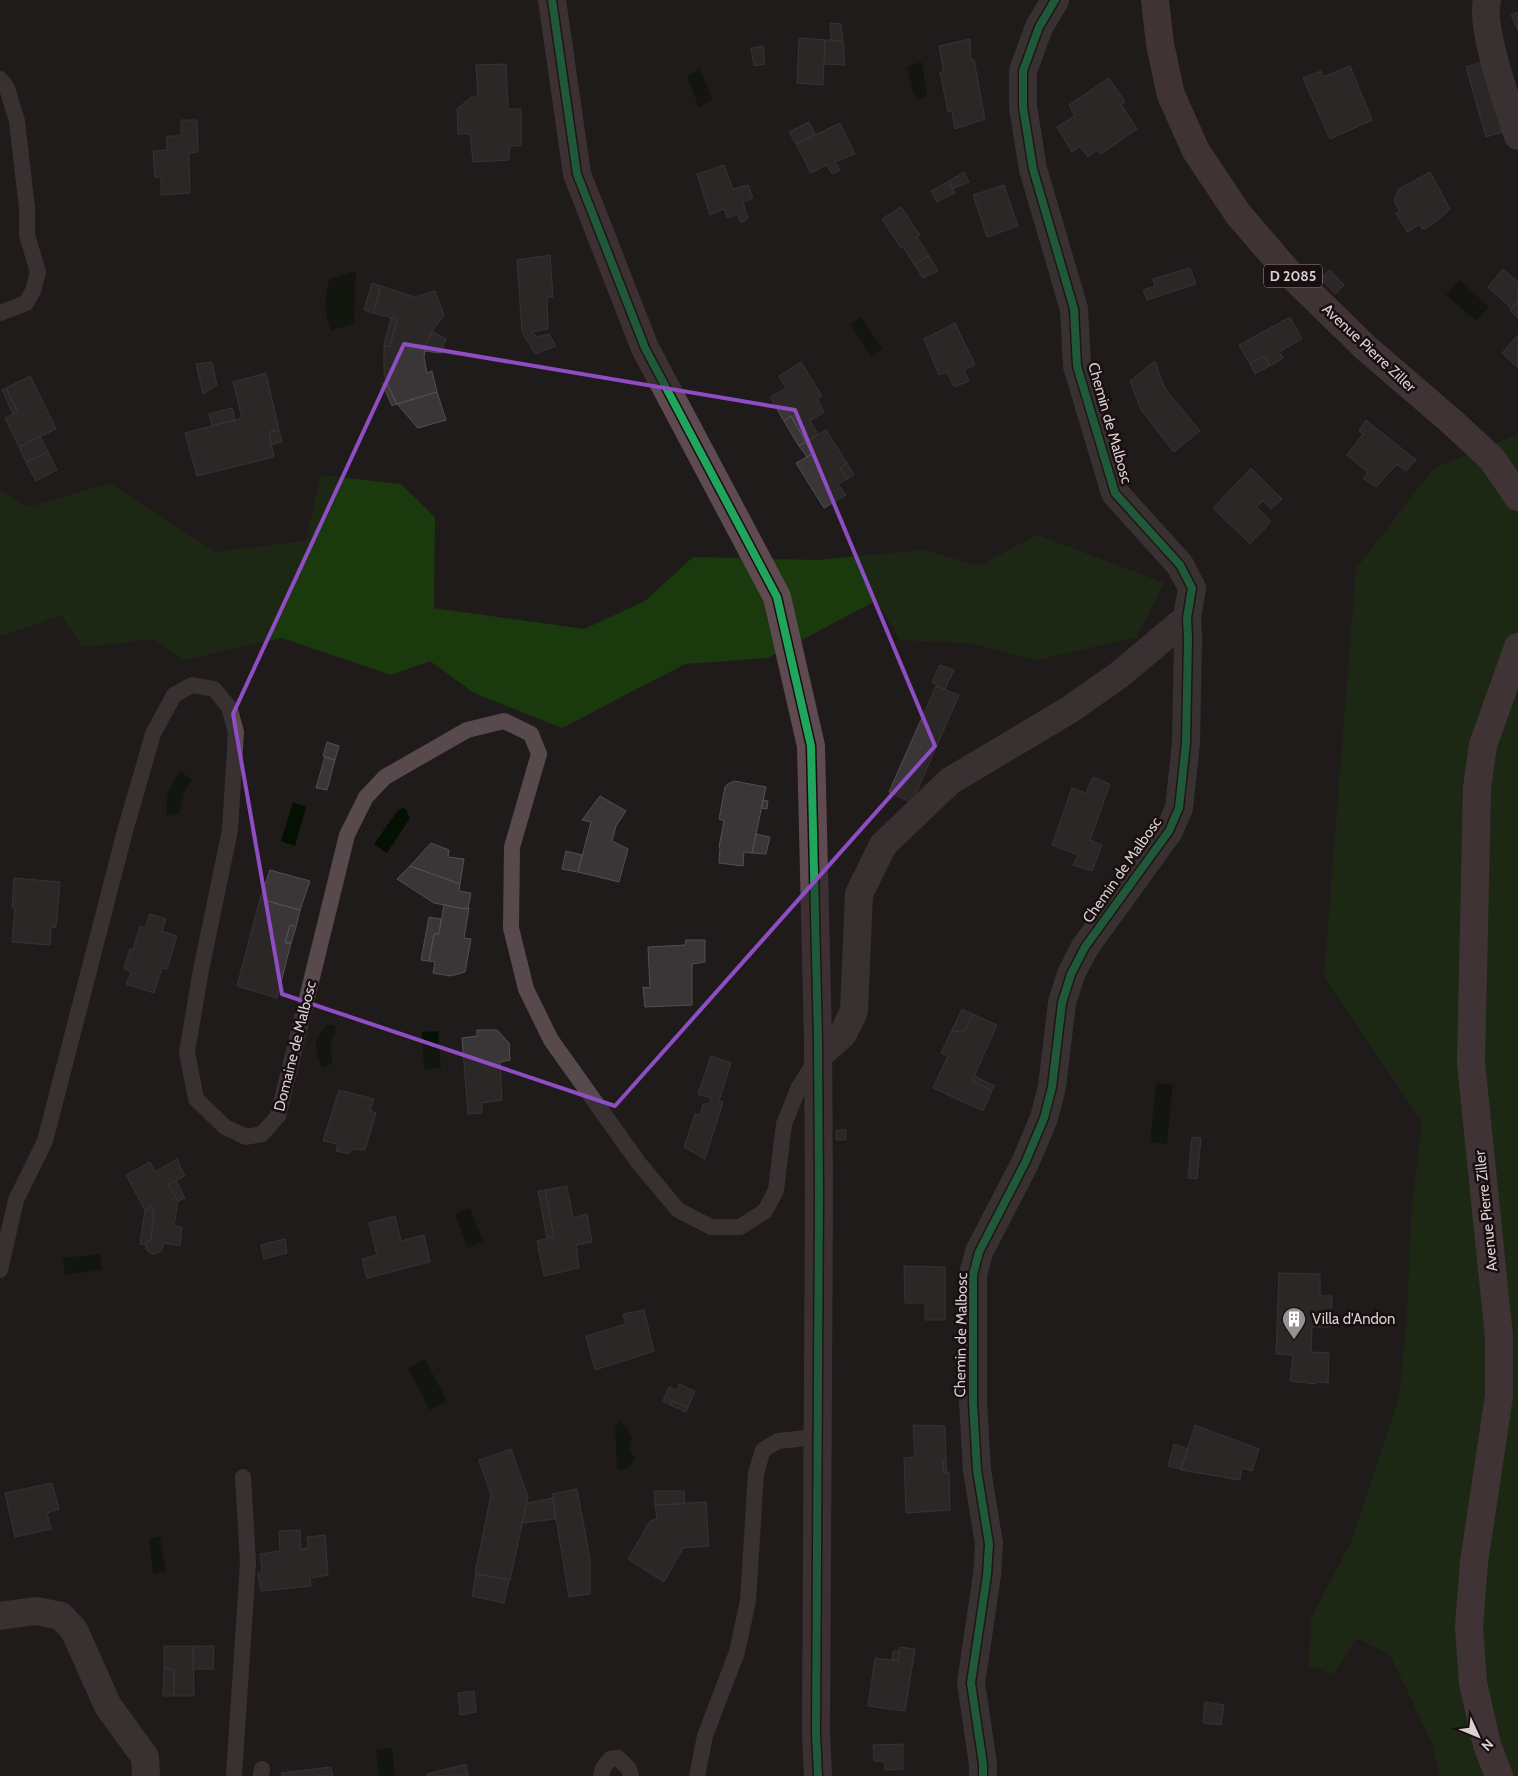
<svg xmlns="http://www.w3.org/2000/svg" width="1518" height="1776" viewBox="0 0 1518 1776" font-family="Cabin,sans-serif">
<style>
.green{fill:#1a390d}
.water{fill:#031002}
.building{fill:#3a3536;stroke:#534e4f}
.lines{fill:none;stroke-linecap:round;stroke-linejoin:round}
.lane{stroke:#58494d;stroke-width:16}
.street{stroke:#58494d;stroke-width:28}
.secondary{stroke:#5e4a50;stroke-width:28}
.primary{stroke:#675056;stroke-width:28}
.cycleway-casing{stroke:#190f11;stroke-width:11}
.cycleway{stroke:#20a55d;stroke-width:8}
.marked{fill:none;stroke:#8e4dc3;stroke-width:4;stroke-linejoin:round}
.labels{text-anchor:middle;dominant-baseline:central;stroke-width:5;stroke-linejoin:round;paint-order:stroke}
.shield{fill:#190f11;stroke:#9f9697;stroke-width:1}
.shield-label{font-size:14px;font-weight:bold;fill:#d8d0d1}
.street-label{font-size:15px;fill:#d8d0d1;stroke:#190f11}
.poi-label{font-size:15px;fill:#d8d0d1;stroke:#190f11;text-anchor:start}
</style>
<rect width="100%" height="100%" fill="#201b1b"/>
<!-- green -->
<path class="green" d="M 1518,434 L 1518,1776 L 1440,1776 L 1432,1743 L 1390,1654 L 1356,1638 L 1333,1674 L 1309,1666 L 1311,1619 L 1353,1538 L 1399,1398 L 1407,1319 L 1411,1216 L 1422,1121 L 1324,977 L 1356,569 L 1433,469 Z
M 321,475 L 401,484 L 435,517 L 434,608 L 584,629 L 645,601 L 693,557 L 818,560 L 923,550 L 979,566 L 1037,535 L 1164,583 L 1136,637 L 1037,660 L 970,643 L 900,640 L 877,600 L 768,658 L 685,664 L 562,728 L 474,693 L 430,661 L 391,675 L 282,638 L 183,660 L 153,639 L 83,647 L 61,615 L 0,636 L 0,491 L 29,507 L 111,483 L 215,552 L 306,541 Z"/>
<!-- water -->
<path class="water" d="M 922,62 L 927,95 L 918,100 L 913,93 L 907,66 Z
M 700,68 L 712,99 L 699,108 L 687,76 Z
M 356,271 L 354,323 L 331,331 C 323,313 325,298 329,279 Z
M 1460,280 L 1489,307 L 1476,321 L 1446,295 Z
M 861,317 L 882,349 L 871,357 L 850,324 Z
M 180,771 L 192,780 L 183,794 L 180,814 L 167,816 C 164,799 170,785 180,771 Z
M 293,802 L 306,807 L 295,846 L 281,841 Z
M 403,808 L 406,810 L 410,818 L 387,853 L 374,844 L 398,810 Z
M 327,1025 L 334,1025 L 337,1031 C 335,1034 331,1038 331,1042 C 329,1052 338,1062 325,1068 L 321,1066 C 317,1056 313,1045 319,1035 C 321,1031 325,1029 327,1025 Z
M 438,1031 L 441,1068 L 424,1069 L 422,1032 Z
M 1156,1083 L 1173,1084 L 1167,1144 L 1150,1142 Z
M 470,1208 L 483,1242 L 467,1248 L 455,1213 Z
M 100,1254 L 102,1270 L 65,1275 L 63,1258 Z
M 425,1359 L 447,1401 L 430,1410 L 408,1368 Z
M 619,1421 L 628,1429 L 632,1439 L 630,1444 L 630,1452 L 636,1458 L 629,1467 L 624,1470 L 617,1468 L 615,1429 Z
M 160,1536 L 166,1571 L 153,1574 L 149,1539 Z
M 392,1748 L 395,1776 L 379,1776 L 376,1750 Z"/>
<!-- building -->
<path class="building" d="M 1518,12 L 1518,30 L 1511,15 Z
M 830,23 L 841,24 L 843,41 L 831,41 Z
M 799,38 L 825,40 L 823,85 L 797,83 Z
M 970,39 L 971,59 L 974,60 L 985,119 L 955,129 L 952,111 L 948,112 L 940,72 L 944,72 L 939,46 Z
M 825,40 L 831,40 L 831,41 L 843,41 L 845,65 L 824,64 Z
M 763,46 L 765,64 L 754,66 L 751,48 Z
M 1485,61 L 1506,131 L 1486,137 L 1466,67 Z
M 506,64 L 508,109 L 521,109 L 521,146 L 510,146 L 509,160 L 473,162 L 470,134 L 458,134 L 457,109 L 471,97 L 478,97 L 476,65 Z
M 1350,66 L 1372,120 L 1330,139 L 1303,78 L 1321,71 L 1323,77 Z
M 1109,78 L 1125,102 L 1121,104 L 1137,129 L 1101,154 L 1098,150 L 1088,157 L 1080,146 L 1072,152 L 1057,127 L 1075,116 L 1069,105 Z
M 181,120 L 197,120 L 198,152 L 189,153 L 190,193 L 161,195 L 161,178 L 155,177 L 153,151 L 167,150 L 167,136 L 181,136 Z
M 809,122 L 815,135 L 796,144 L 789,132 Z
M 840,123 L 855,154 L 835,162 L 840,170 L 832,174 L 827,165 L 811,173 L 796,144 Z
M 724,165 L 733,189 L 748,185 L 753,198 L 743,202 L 748,218 L 741,223 L 738,214 L 727,218 L 724,209 L 710,215 L 697,174 Z
M 964,172 L 969,182 L 952,189 L 949,181 Z
M 1430,172 L 1450,209 L 1433,224 L 1425,229 L 1422,229 L 1421,224 L 1407,232 L 1396,213 L 1400,211 L 1394,201 L 1399,189 Z
M 949,181 L 955,193 L 937,202 L 931,191 Z
M 1004,185 L 1018,226 L 987,237 L 973,195 Z
M 901,207 L 920,235 L 917,237 L 929,256 L 914,264 L 903,247 L 901,248 L 882,219 Z
M 550,255 L 553,297 L 547,297 L 548,329 L 532,332 L 537,337 L 549,334 L 556,346 L 535,354 L 522,332 L 517,260 Z
M 929,256 L 938,271 L 923,278 L 914,264 Z
M 1190,268 L 1196,284 L 1147,300 L 1143,290 L 1155,286 L 1153,279 Z
M 1503,269 L 1518,282 L 1518,301 L 1512,309 L 1488,287 Z
M 1330,270 L 1344,285 L 1335,294 L 1320,278 Z
M 372,283 L 381,286 L 373,313 L 364,310 Z
M 381,286 L 415,297 L 435,291 L 444,315 L 432,331 L 426,342 L 424,357 L 427,373 L 432,371 L 437,392 L 397,404 L 386,382 L 384,373 L 384,345 L 390,347 L 397,319 L 373,313 Z
M 1518,301 L 1518,318 L 1510,310 Z
M 1290,317 L 1302,339 L 1279,352 L 1283,358 L 1270,366 L 1264,356 L 1250,364 L 1239,345 Z
M 391,318 L 397,319 L 390,347 L 384,345 Z
M 955,323 L 975,365 L 964,370 L 969,381 L 954,387 L 947,372 L 939,375 L 924,339 Z
M 432,331 L 446,339 L 441,353 L 424,351 Z
M 1518,335 L 1518,368 L 1502,353 Z
M 1264,356 L 1270,366 L 1255,374 L 1250,364 Z
M 1155,361 L 1160,376 L 1166,390 L 1200,431 L 1174,452 L 1141,410 L 1130,381 Z
M 212,362 L 217,385 L 203,394 L 196,364 Z
M 801,362 L 822,396 L 817,399 L 824,412 L 810,421 L 818,434 L 806,442 L 791,416 L 784,421 L 770,397 L 786,388 L 779,376 Z
M 266,373 L 279,430 L 269,432 L 274,457 L 197,476 L 185,433 L 242,418 L 233,382 Z
M 30,376 L 56,429 L 19,447 L 5,418 L 18,412 L 6,388 Z
M 386,382 L 397,404 L 392,406 L 382,383 Z
M 6,388 L 18,412 L 13,414 L 2,390 Z
M 437,392 L 446,420 L 418,428 L 397,404 Z
M 232,408 L 235,420 L 212,426 L 209,414 Z
M 791,416 L 806,442 L 799,446 L 784,421 Z
M 1366,420 L 1416,460 L 1406,471 L 1397,464 L 1376,487 L 1363,478 L 1368,472 L 1347,455 L 1363,434 L 1359,431 Z
M 279,430 L 282,442 L 271,445 L 269,432 Z
M 826,430 L 847,463 L 840,468 L 847,479 L 838,484 L 846,495 L 824,508 L 796,463 L 812,454 L 806,442 Z
M 40,437 L 48,452 L 26,462 L 19,447 Z
M 806,442 L 812,454 L 807,457 L 799,446 Z
M 48,452 L 57,470 L 36,481 L 26,462 Z
M 847,463 L 854,475 L 847,479 L 840,468 Z
M 1251,468 L 1282,499 L 1271,509 L 1263,501 L 1257,507 L 1271,522 L 1250,544 L 1213,508 Z
M 940,665 L 954,670 L 945,689 L 936,686 L 936,684 L 932,682 Z
M 936,686 L 959,695 L 914,798 L 912,798 L 910,802 L 889,792 Z
M 327,742 L 339,746 L 335,760 L 323,756 Z
M 325,757 L 335,760 L 327,790 L 316,788 Z
M 1093,777 L 1110,784 L 1090,840 L 1102,845 L 1092,871 L 1073,865 L 1078,855 L 1052,845 L 1072,788 L 1086,793 Z
M 734,781 L 766,787 L 752,853 L 744,852 L 743,866 L 719,863 L 720,848 L 719,847 L 724,821 L 719,819 L 725,787 L 728,784 Z
M 600,796 L 626,811 L 616,826 L 612,841 L 628,849 L 619,882 L 578,872 L 591,822 L 582,820 Z
M 763,800 L 768,801 L 767,809 L 761,808 Z
M 756,834 L 770,837 L 766,854 L 752,853 Z
M 431,843 L 449,850 L 448,857 L 464,859 L 460,884 L 410,866 Z
M 566,851 L 582,855 L 578,872 L 562,869 Z
M 410,866 L 460,884 L 459,891 L 471,893 L 468,908 L 466,909 L 434,903 L 397,879 Z
M 270,870 L 310,881 L 300,910 L 260,899 Z
M 14,878 L 60,882 L 56,927 L 51,928 L 50,945 L 12,942 L 15,908 L 12,908 Z
M 260,899 L 300,910 L 296,927 L 290,925 L 285,943 L 291,943 L 277,998 L 237,986 Z
M 444,905 L 466,909 L 466,908 L 469,908 L 464,938 L 471,939 L 465,972 L 451,976 L 433,973 L 435,962 L 429,961 L 434,934 L 439,934 Z
M 150,914 L 166,919 L 162,931 L 177,936 L 167,969 L 162,968 L 154,993 L 126,984 L 131,972 L 124,968 L 130,949 L 133,950 L 140,926 L 145,928 Z
M 429,917 L 441,919 L 439,934 L 434,934 L 429,961 L 421,960 Z
M 290,925 L 296,927 L 291,943 L 285,943 Z
M 686,940 L 705,940 L 705,962 L 692,964 L 692,1005 L 645,1007 L 643,987 L 650,988 L 648,947 L 685,945 Z
M 962,1009 L 973,1014 L 965,1030 L 951,1032 Z
M 973,1014 L 997,1025 L 972,1081 L 992,1091 L 983,1111 L 933,1088 L 948,1056 L 941,1053 L 951,1032 L 965,1030 Z
M 477,1030 L 497,1030 L 509,1043 L 510,1060 L 500,1062 L 502,1100 L 482,1103 L 482,1113 L 468,1114 L 462,1038 L 477,1036 Z
M 711,1056 L 731,1063 L 719,1101 L 723,1102 L 705,1159 L 684,1147 L 695,1114 L 700,1115 L 703,1104 L 709,1104 L 711,1098 L 698,1094 Z
M 974,1076 L 995,1086 L 992,1091 L 972,1081 Z
M 339,1090 L 374,1099 L 370,1111 L 376,1113 L 365,1150 L 351,1149 L 349,1154 L 336,1151 L 338,1144 L 323,1141 Z
M 836,1130 L 846,1130 L 846,1140 L 836,1140 Z
M 1192,1137 L 1201,1138 L 1197,1179 L 1188,1178 Z
M 177,1159 L 185,1176 L 168,1185 L 178,1201 L 174,1226 L 182,1227 L 180,1246 L 164,1243 L 161,1251 L 155,1254 L 150,1253 L 146,1249 L 146,1243 L 151,1239 L 154,1212 L 152,1206 L 145,1210 L 126,1175 L 150,1162 L 155,1172 Z
M 176,1181 L 185,1198 L 178,1201 L 168,1185 Z
M 567,1186 L 573,1218 L 587,1214 L 592,1242 L 576,1245 L 579,1268 L 544,1276 L 537,1241 L 554,1237 L 545,1190 Z
M 545,1190 L 554,1237 L 547,1238 L 538,1191 Z
M 152,1206 L 154,1212 L 151,1239 L 146,1243 L 146,1245 L 140,1244 L 145,1210 Z
M 395,1216 L 401,1241 L 424,1235 L 430,1262 L 367,1278 L 362,1259 L 377,1255 L 369,1223 Z
M 285,1239 L 287,1253 L 264,1259 L 261,1245 Z
M 904,1266 L 945,1267 L 945,1320 L 925,1320 L 925,1303 L 905,1303 Z
M 1279,1273 L 1320,1274 L 1320,1294 L 1323,1296 L 1332,1296 L 1331,1327 L 1312,1327 L 1311,1352 L 1329,1353 L 1328,1383 L 1317,1382 L 1316,1384 L 1290,1381 L 1293,1355 L 1276,1354 Z
M 644,1310 L 654,1351 L 595,1370 L 586,1336 L 626,1324 L 623,1314 Z
M 679,1384 L 695,1391 L 688,1407 L 672,1401 L 670,1405 L 663,1401 L 669,1387 L 677,1390 Z
M 672,1401 L 688,1407 L 686,1412 L 670,1405 Z
M 913,1425 L 945,1426 L 946,1460 L 943,1460 L 944,1473 L 949,1472 L 950,1510 L 906,1513 L 904,1458 L 915,1457 Z
M 1195,1425 L 1259,1449 L 1252,1471 L 1242,1468 L 1240,1480 L 1181,1470 Z
M 1174,1444 L 1188,1449 L 1181,1469 L 1168,1466 Z
M 511,1449 L 528,1497 L 510,1580 L 475,1573 L 491,1495 L 479,1460 Z
M 943,1460 L 946,1460 L 947,1472 L 944,1473 Z
M 52,1483 L 59,1509 L 47,1513 L 51,1529 L 15,1537 L 5,1493 Z
M 577,1489 L 590,1559 L 590,1594 L 569,1597 L 552,1494 Z
M 654,1491 L 684,1491 L 685,1504 L 655,1505 Z
M 553,1498 L 556,1519 L 522,1523 L 527,1503 Z
M 706,1502 L 709,1546 L 683,1548 L 664,1582 L 628,1559 L 650,1521 L 657,1519 L 655,1505 Z
M 300,1530 L 301,1549 L 308,1548 L 307,1537 L 325,1535 L 328,1575 L 310,1578 L 311,1586 L 261,1591 L 258,1573 L 262,1571 L 260,1554 L 280,1551 L 279,1531 Z
M 476,1574 L 509,1580 L 504,1603 L 472,1596 Z
M 164,1646 L 193,1646 L 194,1696 L 174,1696 L 174,1670 L 164,1668 Z
M 193,1646 L 214,1646 L 213,1669 L 193,1669 Z
M 900,1647 L 915,1649 L 905,1711 L 868,1706 L 875,1658 L 898,1661 Z
M 893,1651 L 900,1651 L 898,1661 L 892,1660 Z
M 164,1668 L 174,1670 L 174,1696 L 163,1696 Z
M 474,1691 L 476,1712 L 460,1715 L 458,1693 Z
M 1205,1702 L 1224,1705 L 1221,1725 L 1203,1723 Z
M 903,1744 L 903,1769 L 885,1770 L 884,1761 L 874,1761 L 873,1745 Z
M 466,1764 L 468,1776 L 427,1776 L 427,1774 Z
M 331,1767 L 333,1776 L 282,1776 L 281,1773 Z"/>
<g class="lines">
<!-- lane -->
<path class="lane" d="M 0,79 L 7,88 L 17,121 L 27,208 L 27,235 L 38,272 L 33,291 L 26,303 L 0,313
M 0,1270 L 16,1200 L 45,1141 L 125,831 L 153,734 L 174,695 L 192,685 L 214,689 L 229,707 L 236,732 L 230,830 L 200,975 L 187,1052 L 196,1099 L 225,1127 L 246,1137 L 262,1134 L 278,1116 L 347,835 L 366,797 L 385,777 L 467,730 L 504,721 L 531,734 L 539,754 L 512,847 L 511,928 L 526,989 L 551,1040 L 638,1162 L 678,1210 L 711,1227 L 740,1227 L 765,1211 L 776,1190 L 784,1124 L 799,1087 L 816,1060
M 234,1776 L 248,1563 L 243,1477
M 261,1776 L 262,1769
M 601,1776 L 603,1768 L 610,1759 L 618,1758 L 629,1769 L 631,1776
M 697,1776 L 705,1736 L 737,1652 L 748,1601 L 756,1473 L 763,1450 L 778,1441 L 818,1437"/>
<!-- street -->
<path class="street" d="M 1487,0 C 1480,27 1508,107 1518,136
M 818,1056 L 843,1034 L 854,1011 L 859,894 L 883,845 L 950,781 L 1069,710 L 1119,675 L 1187,618
M 0,1616 L 36,1611 L 61,1616 L 74,1630 L 108,1706 L 145,1757 L 146,1776
M 983,1776 L 983,1764 L 971,1683 L 987,1575 L 989,1544 L 977,1470 L 973,1402 L 973,1275 L 979,1252 L 1025,1163 L 1044,1118 L 1052,1087 L 1062,1003 L 1071,974 L 1085,947 L 1169,831 L 1179,808 L 1186,743 L 1188,639 L 1187,618 L 1192,588 L 1180,565 L 1115,493 L 1077,366 L 1074,309 L 1033,169 L 1023,107 L 1023,71 L 1039,27 L 1055,0"/>
<!-- secondary -->
<path class="secondary" d="M 552,0 L 577,174 L 645,348 L 777,597 L 811,746 L 818,1040 L 819,1195 L 816,1733 L 818,1776"/>
<!-- primary -->
<path class="primary" d="M 1155,0 L 1160,44 L 1171,95 L 1196,151 L 1238,214 L 1287,271 L 1366,348 L 1452,422 L 1492,459 L 1518,497
M 1499,1776 L 1487,1745 L 1473,1683 L 1469,1627 L 1474,1562 L 1499,1396 L 1499,1337 L 1471,1063 L 1477,788 L 1483,745 L 1518,647"/>
<!-- cycleway casing -->
<g class="cycleway-casing">
<path id="cycleway" d="M 552,0 L 577,174 L 645,348 L 777,597 L 811,746 L 818,1040 L 819,1195 L 816,1733 L 818,1776
M 983,1776 L 983,1764 L 971,1683 L 987,1575 L 989,1544 L 977,1470 L 973,1402 L 973,1275 L 979,1252 L 1025,1163 L 1044,1118 L 1052,1087 L 1062,1003 L 1071,974 L 1085,947 L 1169,831 L 1179,808 L 1186,743 L 1188,639 L 1187,618 L 1192,588 L 1180,565 L 1115,493 L 1077,366 L 1074,309 L 1033,169 L 1023,107 L 1023,71 L 1039,27 L 1055,0"/>
</g>
<!-- cycleway -->
<use href="#cycleway" class="cycleway"/>
</g>
<!-- marked area -->
<path d="M0 0H1518V1776H0ZM 404,344 L 795,410 L 935,746 L 615,1106 L 282,994 L 233,714 Z" fill="#201b1b" fill-opacity=".55" fill-rule="evenodd"/>
<path class="marked" d="M 404,344 L 795,410 L 935,746 L 615,1106 L 282,994 L 233,714 Z"/>
<!-- icons -->
<defs>
<g id="building-pin" transform="scale(1.25)"><path d="M0 17L-7.5 6A9.5 9.5 0 1 1 7.5 6Z" fill="#989191" stroke="#190f11"/><path d="M-4-6H4V6H1V3H-1V6H-4ZM-2.5-4.3h1.7v1.8h-1.7ZM.8-4.3h1.7v1.8H.8ZM-2.5-1h1.7V.8h-1.7ZM.8-1h1.7V.8H.8Z" fill="#fff"/></g>
</defs>
<g fill-rule="evenodd">
<use href="#building-pin" x="1294" y="1319"/>
</g>
<g class="labels">
<!-- shield labels -->
<rect class="shield" x="1264" y="264.5" width="58" height="23" rx="4"/>
<g class="shield-label">
<text x="1293" y="276">D 2085</text>
</g>
<!-- street labels -->
<g class="street-label">
<text transform="translate(1369 348) rotate(43)">Avenue Pierre Ziller</text>
<text transform="translate(1110 423) rotate(74)">Chemin de Malbosc</text>
<text transform="translate(1122 870) rotate(-55)">Chemin de Malbosc</text>
<text transform="translate(295 1046) rotate(-76)">Domaine de Malbosc</text>
<text transform="translate(1486 1211) rotate(-96)">Avenue Pierre Ziller</text>
<text transform="translate(961 1335) rotate(-89)">Chemin de Malbosc</text>
</g>
<!-- poi labels -->
<g class="poi-label">
<text x="1312" y="1319">Villa d'Andon</text>
</g>
</g>
<!-- north arrow -->
<g transform="translate(1478 1736) rotate(134)" stroke="#190f11" stroke-width="4" paint-order="stroke">
<path d="M0-4L9 19L0 12L-9 19Z" fill="#d8d0d1"/>
<text y="-8" font-size="14" font-weight="bold" text-anchor="middle" fill="#d8d0d1">N</text>
</g>
</svg>
